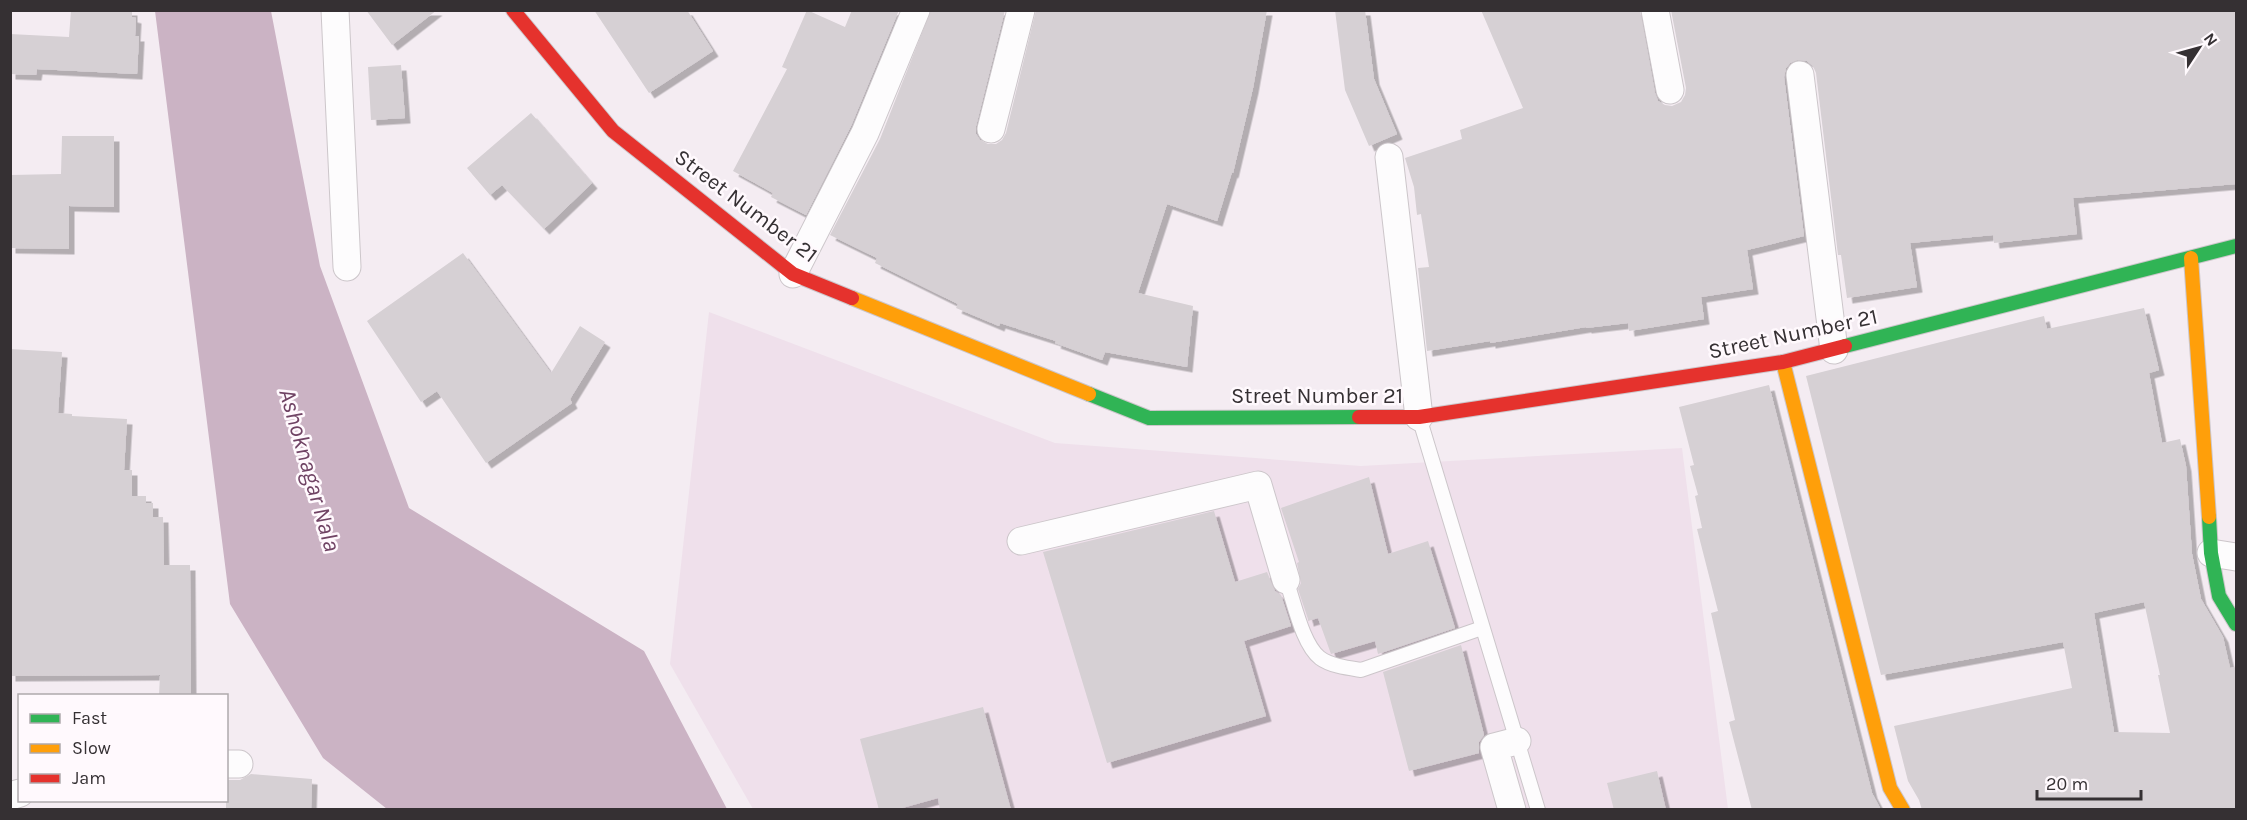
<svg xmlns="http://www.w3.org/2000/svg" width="2247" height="820" viewBox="0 0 2247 820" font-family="Karla,sans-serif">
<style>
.built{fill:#efe0eb}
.water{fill:#cbb3c4}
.building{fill:#d6d0d4;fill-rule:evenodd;filter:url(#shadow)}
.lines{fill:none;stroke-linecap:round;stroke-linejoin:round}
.lane-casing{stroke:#ccc6ca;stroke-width:16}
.street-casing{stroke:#ccc6ca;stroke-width:29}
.fast-casing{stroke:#ccc6ca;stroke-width:16}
.slow-casing{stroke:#ccc6ca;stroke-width:16}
.jam-casing{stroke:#ccc6ca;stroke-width:16}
.lane{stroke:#fdfcfd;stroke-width:14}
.street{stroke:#fdfcfd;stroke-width:27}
.fast{stroke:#30b455;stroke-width:14}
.slow{stroke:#ff9f0a;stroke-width:14}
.jam{stroke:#e5322d;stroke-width:14}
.labels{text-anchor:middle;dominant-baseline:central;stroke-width:5;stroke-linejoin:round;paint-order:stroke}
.street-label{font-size:22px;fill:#353033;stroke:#fff9fd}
.water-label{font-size:24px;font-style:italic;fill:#704364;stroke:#fff9fd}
</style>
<defs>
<filter id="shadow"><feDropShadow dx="5.5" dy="5.5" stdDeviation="0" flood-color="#0004"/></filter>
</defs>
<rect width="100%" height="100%" fill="#f4ecf2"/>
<!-- built -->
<path class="built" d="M 709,312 L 1055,443 L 1361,466 L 1682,448 L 1728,809 L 753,809 L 670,664 Z"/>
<!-- water -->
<path class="water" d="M 155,11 L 271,11 L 320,266 L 409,508 L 644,651 L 727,809 L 387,809 L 323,758 L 230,604 Z"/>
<!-- building -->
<path class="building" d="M 71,10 L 132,10 L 132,17 L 136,18 L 135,36 L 139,36 L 137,74 L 37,69 L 36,75 L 10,74 L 10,34 L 69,37 Z
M 366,10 L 437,10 L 392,45 Z
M 594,10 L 687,10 L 713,51 L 649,93 Z
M 807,10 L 845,27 L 852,10 L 899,10 L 851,126 L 806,215 L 771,197 L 773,193 L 733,171 L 787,69 L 782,67 Z
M 931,10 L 1005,10 L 976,126 L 976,134 L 980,140 L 988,144 L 996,144 L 1002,140 L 1006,133 L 1036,10 L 1267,10 L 1253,88 L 1233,173 L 1232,172 L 1217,221 L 1167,204 L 1138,293 L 1193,306 L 1187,367 L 1105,352 L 1102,360 L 1055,343 L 1056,341 L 1000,323 L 999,326 L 956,308 L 958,304 L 875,263 L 877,258 L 830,235 L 880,139 Z
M 1335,10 L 1365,10 L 1374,79 L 1397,134 L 1369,146 L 1345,90 Z
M 1481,10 L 1640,10 L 1655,93 L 1658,101 L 1665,105 L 1672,106 L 1681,102 L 1685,95 L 1686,88 L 1671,10 L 2236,10 L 2236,184 L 2073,198 L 2077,234 L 1994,243 L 1993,235 L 1910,243 L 1917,287 L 1847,298 L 1841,255 L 1838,255 L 1816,73 L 1813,66 L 1807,61 L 1797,60 L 1790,63 L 1786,68 L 1784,77 L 1804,236 L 1747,250 L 1753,289 L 1701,297 L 1704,319 L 1629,331 L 1628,323 L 1586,328 L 1586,327 L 1490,343 L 1490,341 L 1427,351 L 1418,268 L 1429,267 L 1421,214 L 1417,215 L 1414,187 L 1405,158 L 1462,139 L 1460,130 L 1523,108 Z
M 401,65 L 405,118 L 371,120 L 368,67 Z
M 531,113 L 592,183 L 544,229 L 502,185 L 490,195 L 467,168 Z
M 62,136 L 114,136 L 114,207 L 69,206 L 69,249 L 10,248 L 10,175 L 61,174 Z
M 463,253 L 551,373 L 580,326 L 605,342 L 570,399 L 572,403 L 486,463 L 437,391 L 421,402 L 367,321 Z
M 2144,308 L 2159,370 L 2149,373 L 2162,443 L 2180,439 L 2186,466 L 2192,554 L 2201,599 L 2223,637 L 2230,668 L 2236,667 L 2236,810 L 1922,810 L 1919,800 L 1908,781 L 1894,726 L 2072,688 L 2063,642 L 1881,675 L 1806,376 L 2044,316 L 2047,329 ZM 2144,602 L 2160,675 L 2158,675 L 2170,733 L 2114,732 L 2094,613 Z
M 10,349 L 62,352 L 58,413 L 72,414 L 72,416 L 127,419 L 124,470 L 132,470 L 132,496 L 146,496 L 146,503 L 153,503 L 153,517 L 163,517 L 164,565 L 190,565 L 191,696 L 159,696 L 160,675 L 10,676 Z
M 1769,385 L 1872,793 L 1881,810 L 1752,810 L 1729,722 L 1735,720 L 1711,613 L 1718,611 L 1697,529 L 1702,528 L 1695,496 L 1698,495 L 1690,466 L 1694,465 L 1679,407 Z
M 1369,477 L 1388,554 L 1428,541 L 1455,628 L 1378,654 L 1375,641 L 1331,654 L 1318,618 L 1308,621 L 1308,619 L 1298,589 L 1301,583 L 1297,563 L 1299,562 L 1281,508 Z
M 1214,511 L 1235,582 L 1267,572 L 1275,591 L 1281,595 L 1291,626 L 1244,641 L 1266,716 L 1107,763 L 1043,552 Z
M 1461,645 L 1484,735 L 1479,742 L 1479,753 L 1409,771 L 1383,672 Z
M 983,707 L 1011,810 L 940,810 L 938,798 L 895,810 L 879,810 L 860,739 Z
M 1657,771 L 1666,810 L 1614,810 L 1607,783 Z
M 251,774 L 312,779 L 311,810 L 226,810 L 226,780 L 240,780 Z"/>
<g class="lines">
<!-- lane casing -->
<g class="lane-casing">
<path id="lane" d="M 1419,417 L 1538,810
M 1286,580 C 1294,601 1302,644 1320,658 C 1331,666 1348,668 1361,670 L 1482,628"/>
</g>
<!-- street casing -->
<g class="street-casing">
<path id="street" d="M 335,10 L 347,267
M 1655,10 L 1670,90
M 1800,75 L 1834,350
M 991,129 L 1021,10
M 1389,157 L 1419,417
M 793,274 L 865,133 L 916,10
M 1021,541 L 1258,485 L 1286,580
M 2211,553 L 2236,557
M 226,764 L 239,764
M 10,796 L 20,793
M 1512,810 L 1494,747 L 1517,741"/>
</g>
<!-- fast casing -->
<g class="fast-casing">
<path id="fast" d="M 1845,346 L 2236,246
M 1089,394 L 1149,418 L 1359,417
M 2209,517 L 2211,553 L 2219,596 L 2236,624"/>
</g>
<!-- slow casing -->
<g class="slow-casing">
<path id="slow" d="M 2191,258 L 2209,517
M 852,298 L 1089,394
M 1783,362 L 1890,788 L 1903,810"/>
</g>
<!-- jam casing -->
<g class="jam-casing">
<path id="jam" d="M 513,10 L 613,131 L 793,274 L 852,298
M 1359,417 L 1419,417 L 1783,362 L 1845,346"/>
</g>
<!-- lane -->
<use href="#lane" class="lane"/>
<!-- street -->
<use href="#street" class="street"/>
<!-- fast -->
<use href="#fast" class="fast"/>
<!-- slow -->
<use href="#slow" class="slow"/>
<!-- jam -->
<use href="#jam" class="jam"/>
</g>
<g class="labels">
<!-- street labels -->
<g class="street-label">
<text transform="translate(746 206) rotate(37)">Street Number 21</text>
<text transform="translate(1793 334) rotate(-12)">Street Number 21</text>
<text x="1317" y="396">Street Number 21</text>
</g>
<!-- water labels -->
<g class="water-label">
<text transform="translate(310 470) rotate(74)">Ashoknagar Nala</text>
</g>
</g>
<!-- border -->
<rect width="2247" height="820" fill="none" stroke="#353033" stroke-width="24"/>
<!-- legend -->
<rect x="18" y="694" width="210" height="108" fill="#fff9fd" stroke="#aea9ac" stroke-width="1.5"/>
<rect x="30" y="714" width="30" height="9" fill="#30b455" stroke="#aea9ac" stroke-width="1.5"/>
<text x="72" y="724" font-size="18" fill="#353033">Fast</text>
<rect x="30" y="744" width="30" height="9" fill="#ff9f0a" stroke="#aea9ac" stroke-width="1.5"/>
<text x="72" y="754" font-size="18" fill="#353033">Slow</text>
<rect x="30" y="774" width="30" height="9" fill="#e5322d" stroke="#aea9ac" stroke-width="1.5"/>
<text x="72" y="784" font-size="18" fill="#353033">Jam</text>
<!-- north arrow -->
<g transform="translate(2199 48) rotate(54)" stroke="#fff9fd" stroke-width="4.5" paint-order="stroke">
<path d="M0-4.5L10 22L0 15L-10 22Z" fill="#353033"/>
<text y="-9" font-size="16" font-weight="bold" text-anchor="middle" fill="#353033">N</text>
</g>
<!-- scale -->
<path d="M2037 790v9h104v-9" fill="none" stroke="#353033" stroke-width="3"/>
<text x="2046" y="790" font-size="18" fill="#353033" stroke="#fff9fd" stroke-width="4.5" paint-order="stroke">20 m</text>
</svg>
